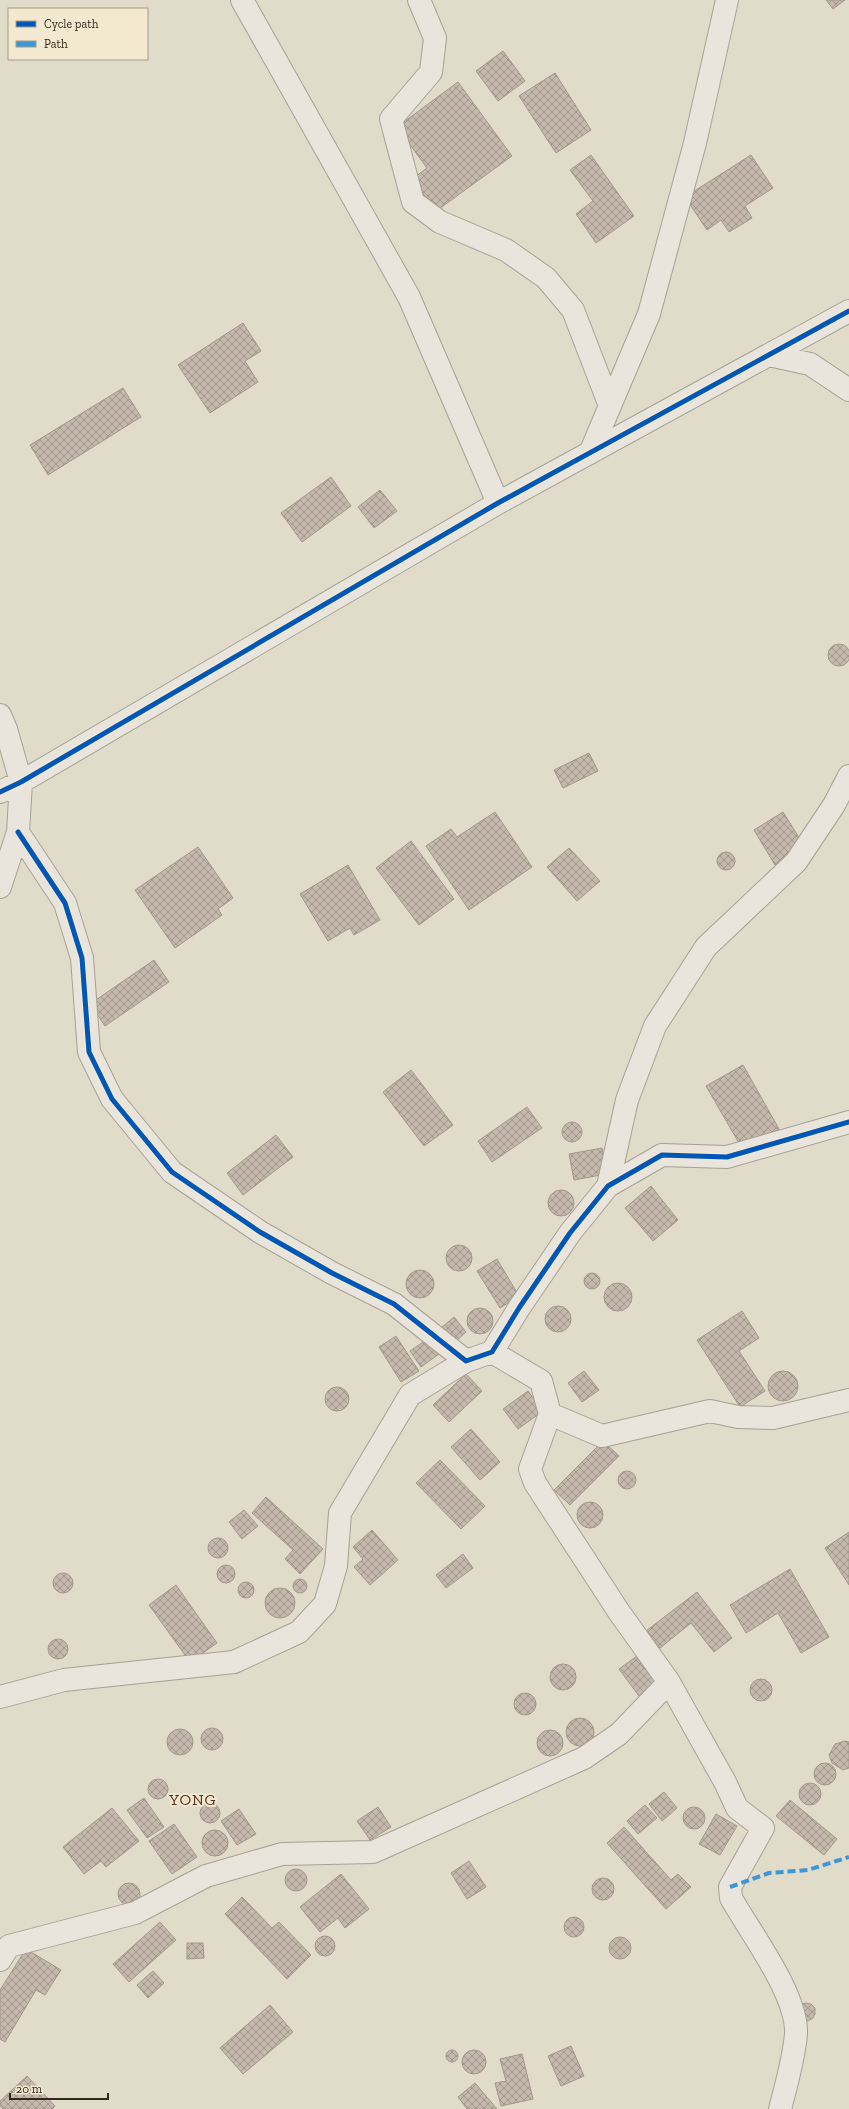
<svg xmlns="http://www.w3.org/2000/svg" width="849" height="2109" viewBox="0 0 849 2109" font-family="'Zilla Slab',serif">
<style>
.building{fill:url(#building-cross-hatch);stroke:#a1978a}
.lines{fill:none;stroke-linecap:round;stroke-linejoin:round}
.minor-casing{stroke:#a6a094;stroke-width:24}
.minor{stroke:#eae5dc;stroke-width:22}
.quiet{stroke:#3d96d5;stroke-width:4;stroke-dasharray:8 4;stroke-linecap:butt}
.cycleway-casing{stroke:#f2e9d0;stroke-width:8}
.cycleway{stroke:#0057b8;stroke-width:5}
.labels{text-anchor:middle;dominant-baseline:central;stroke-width:4;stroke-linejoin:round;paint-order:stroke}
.quarter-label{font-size:16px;letter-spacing:1px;fill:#5d2e20;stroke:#f2e9d0}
</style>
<defs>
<pattern id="building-cross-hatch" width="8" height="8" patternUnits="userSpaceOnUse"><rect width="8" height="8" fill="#c4b9ac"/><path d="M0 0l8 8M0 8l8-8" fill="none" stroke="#a0968b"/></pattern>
</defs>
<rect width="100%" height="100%" fill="#e1dbca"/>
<!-- building -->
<path class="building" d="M 826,0 L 845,0 L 833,9 Z
M 503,51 L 525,81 L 498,101 L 476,71 Z
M 555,73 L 591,130 L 556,153 L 519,96 Z
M 458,82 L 512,156 L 436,211 L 412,179 L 427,168 L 397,127 Z
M 591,155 L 634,216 L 596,243 L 576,214 L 593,201 L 570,170 Z
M 751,155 L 773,188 L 745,206 L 752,218 L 729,232 L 721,220 L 707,230 L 685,197 Z
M 243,323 L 261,351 L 245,361 L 258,382 L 210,413 L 178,365 Z
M 123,388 L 141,417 L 48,475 L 30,445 Z
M 331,477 L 351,506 L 302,542 L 281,513 Z
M 380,490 L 397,511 L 374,528 L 358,507 Z
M828 655a11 11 0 1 1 22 0a11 11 0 1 1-22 0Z
M 589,753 L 598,771 L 563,788 L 554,770 Z
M 495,812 L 532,867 L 469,910 L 426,846 L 451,829 L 457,837 Z
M 783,812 L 805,847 L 775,865 L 754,830 Z
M 411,841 L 454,899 L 419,925 L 376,868 Z
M 198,847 L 233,898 L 218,909 L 222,915 L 175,948 L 135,890 Z
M 569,848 L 600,881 L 577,901 L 547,867 Z
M717 861a9 9 0 1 1 18 0a9 9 0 1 1-18 0Z
M 348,865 L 380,920 L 354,935 L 350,928 L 328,941 L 300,894 Z
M 154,960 L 169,982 L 105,1026 L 90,1004 Z
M 743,1065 L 779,1129 L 743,1150 L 706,1086 Z
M 411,1070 L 453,1125 L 424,1146 L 383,1092 Z
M 527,1107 L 542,1128 L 492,1162 L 478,1141 Z
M562 1132a10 10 0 1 1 20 0a10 10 0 1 1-20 0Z
M 276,1135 L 293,1157 L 243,1195 L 227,1173 Z
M 602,1148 L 606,1174 L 574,1180 L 569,1154 Z
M 651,1186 L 678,1220 L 653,1241 L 625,1208 Z
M548 1203a13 13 0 1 1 26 0a13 13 0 1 1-26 0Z
M446 1258a13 13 0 1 1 26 0a13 13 0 1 1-26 0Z
M 497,1259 L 519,1296 L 500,1308 L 477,1271 Z
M406 1284a14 14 0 1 1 28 0a14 14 0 1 1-28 0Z
M584 1281a8 8 0 1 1 16 0a8 8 0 1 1-16 0Z
M604 1297a14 14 0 1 1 28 0a14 14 0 1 1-28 0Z
M545 1319a13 13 0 1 1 26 0a13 13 0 1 1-26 0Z
M467 1321a13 13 0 1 1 26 0a13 13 0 1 1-26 0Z
M 742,1311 L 759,1338 L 739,1351 L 765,1391 L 740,1407 L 697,1340 Z
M 454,1317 L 466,1332 L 454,1343 L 442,1327 Z
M 396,1336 L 419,1371 L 401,1382 L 379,1347 Z
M 432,1336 L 443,1351 L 421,1367 L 410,1351 Z
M768 1386a15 15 0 1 1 30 0a15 15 0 1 1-30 0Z
M 584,1371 L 599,1390 L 582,1402 L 568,1383 Z
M 466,1374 L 482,1391 L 449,1422 L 433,1405 Z
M325 1399a12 12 0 1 1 24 0a12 12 0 1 1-24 0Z
M 528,1391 L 543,1411 L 518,1429 L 503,1409 Z
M 471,1429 L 500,1462 L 480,1480 L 451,1447 Z
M 603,1441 L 619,1456 L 570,1505 L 554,1490 Z
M 440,1460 L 485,1506 L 461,1529 L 416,1483 Z
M618 1480a9 9 0 1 1 18 0a9 9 0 1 1-18 0Z
M 266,1497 L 323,1549 L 300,1574 L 285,1559 L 293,1550 L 252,1513 Z
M577 1515a13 13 0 1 1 26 0a13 13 0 1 1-26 0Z
M 244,1510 L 258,1526 L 242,1539 L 229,1522 Z
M 372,1530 L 398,1560 L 370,1585 L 354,1567 L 363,1559 L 353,1547 Z
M 849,1532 L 849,1585 L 825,1548 Z
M208 1548a10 10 0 1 1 20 0a10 10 0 1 1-20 0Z
M 463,1554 L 473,1568 L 446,1588 L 436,1575 Z
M217 1574a9 9 0 1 1 18 0a9 9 0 1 1-18 0Z
M 790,1569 L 829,1637 L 801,1653 L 778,1613 L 746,1633 L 730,1605 Z
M53 1583a10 10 0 1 1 20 0a10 10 0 1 1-20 0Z
M293 1586a7 7 0 1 1 14 0a7 7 0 1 1-14 0Z
M238 1590a8 8 0 1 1 16 0a8 8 0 1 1-16 0Z
M 176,1585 L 217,1643 L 190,1662 L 149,1605 Z
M265 1603a15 15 0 1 1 30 0a15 15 0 1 1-30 0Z
M 697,1592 L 732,1638 L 714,1652 L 691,1623 L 660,1648 L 646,1631 Z
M48 1649a10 10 0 1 1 20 0a10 10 0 1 1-20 0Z
M 637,1656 L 657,1683 L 639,1696 L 619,1669 Z
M550 1677a13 13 0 1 1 26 0a13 13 0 1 1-26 0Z
M750 1690a11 11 0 1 1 22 0a11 11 0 1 1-22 0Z
M514 1704a11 11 0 1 1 22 0a11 11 0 1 1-22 0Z
M566 1732a14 14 0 1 1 28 0a14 14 0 1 1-28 0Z
M201 1739a11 11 0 1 1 22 0a11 11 0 1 1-22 0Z
M167 1742a13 13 0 1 1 26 0a13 13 0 1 1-26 0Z
M537 1743a13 13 0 1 1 26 0a13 13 0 1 1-26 0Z
M 845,1741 L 849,1742 L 849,1768 L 843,1770 L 832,1763 L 829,1755 L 835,1744 Z
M814 1774a11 11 0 1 1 22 0a11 11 0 1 1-22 0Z
M148 1789a10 10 0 1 1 20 0a10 10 0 1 1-20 0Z
M799 1794a11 11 0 1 1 22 0a11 11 0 1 1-22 0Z
M 664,1792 L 677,1808 L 662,1821 L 649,1804 Z
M 144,1798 L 164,1827 L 147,1838 L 127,1810 Z
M 790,1800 L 837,1839 L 824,1855 L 776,1816 Z
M200 1813a10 10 0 1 1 20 0a10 10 0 1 1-20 0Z
M 645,1805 L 657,1818 L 638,1834 L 627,1821 Z
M683 1818a11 11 0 1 1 22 0a11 11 0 1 1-22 0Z
M 378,1807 L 391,1827 L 370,1840 L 357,1821 Z
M 112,1808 L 139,1841 L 106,1867 L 101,1861 L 84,1874 L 63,1847 Z
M 239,1809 L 256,1834 L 237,1845 L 221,1821 Z
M 716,1814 L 737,1826 L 720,1855 L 699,1844 Z
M 174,1824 L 197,1857 L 172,1874 L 149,1841 Z
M 624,1827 L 671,1880 L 678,1874 L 691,1887 L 666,1909 L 607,1843 Z
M202 1843a13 13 0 1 1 26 0a13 13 0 1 1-26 0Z
M 469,1861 L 486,1887 L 467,1899 L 451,1873 Z
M285 1880a11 11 0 1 1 22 0a11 11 0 1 1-22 0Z
M 341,1874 L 369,1909 L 345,1928 L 338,1918 L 320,1932 L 300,1907 Z
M592 1889a11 11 0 1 1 22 0a11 11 0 1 1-22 0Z
M118 1894a11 11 0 1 1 22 0a11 11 0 1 1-22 0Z
M 242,1897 L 272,1928 L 279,1922 L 311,1955 L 287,1979 L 225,1914 Z
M564 1927a10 10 0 1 1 20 0a10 10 0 1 1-20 0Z
M 160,1922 L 176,1940 L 129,1982 L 113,1964 Z
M315 1946a10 10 0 1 1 20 0a10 10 0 1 1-20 0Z
M609 1948a11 11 0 1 1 22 0a11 11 0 1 1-22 0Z
M 187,1943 L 203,1943 L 204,1958 L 187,1959 Z
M 26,1949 L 61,1970 L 45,1995 L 36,1990 L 5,2042 L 0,2039 L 0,1990 Z
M 153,1971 L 164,1983 L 148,1998 L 137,1985 Z
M 805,2003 L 811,2004 L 815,2008 L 815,2014 L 813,2018 L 808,2021 L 802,2020 L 800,2006 Z
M 270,2005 L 293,2032 L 243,2074 L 220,2048 Z
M 571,2046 L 584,2076 L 561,2086 L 548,2056 Z
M446 2056a6 6 0 1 1 12 0a6 6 0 1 1-12 0Z
M462 2062a12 12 0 1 1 24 0a12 12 0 1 1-24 0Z
M 522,2054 L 533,2099 L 501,2106 L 495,2083 L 506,2081 L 500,2059 Z
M 27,2076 L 55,2106 L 52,2109 L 3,2109 L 0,2106 L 0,2101 Z
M 475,2083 L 497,2109 L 467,2109 L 458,2097 Z"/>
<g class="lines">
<!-- minor casing -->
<g class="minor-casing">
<path id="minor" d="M 242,0 L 409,297 L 498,503
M 419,0 L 435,38 L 431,72 L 391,119 L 413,202 L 440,222 L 506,250 L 546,278 L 573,310 L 610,406
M 769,355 L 810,364 L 849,390
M 590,453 L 649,314 L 695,143 L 727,0
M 0,715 L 6,729 L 21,782 L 18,832 L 0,887
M 0,792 L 21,782 L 498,503 L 849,311
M 18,832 L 65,903 L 82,958 L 89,1052 L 112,1099 L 172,1172 L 260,1232 L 332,1273 L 394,1304 L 466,1361 L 492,1352 L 519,1308 L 570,1233 L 608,1186 L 662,1155 L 727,1157 L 849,1122
M 608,1186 L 627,1100 L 655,1026 L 706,947 L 796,862 L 834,805 L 849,776
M 492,1352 L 541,1381 L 550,1414 L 602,1436 L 710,1411 L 738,1417 L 773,1418 L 849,1400
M 550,1414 L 530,1469 L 535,1483 L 619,1612 L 669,1682 L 725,1782 L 737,1808 L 763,1828 L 730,1887 L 731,1898 C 750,1932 798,1995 796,2034 C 794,2058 786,2086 780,2109
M 0,1697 L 64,1680 L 234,1662 L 299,1632 L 325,1604 L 336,1566 L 340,1513 L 410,1395 L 466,1361
M 0,1960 L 9,1946 L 135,1913 L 206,1876 L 282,1854 L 373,1852 L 584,1758 L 619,1734 L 669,1682"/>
</g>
<!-- minor -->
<use href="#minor" class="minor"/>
<!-- quiet -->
<path class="quiet" d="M 730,1887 L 769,1873 L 808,1870 L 849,1857"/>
<!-- cycleway casing -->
<g class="cycleway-casing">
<path id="cycleway" d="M 0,792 L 21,782 L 498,503 L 849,311
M 18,832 L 65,903 L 82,958 L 89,1052 L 112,1099 L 172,1172 L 260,1232 L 332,1273 L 394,1304 L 466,1361 L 492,1352 L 519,1308 L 570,1233 L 608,1186 L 662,1155 L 727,1157 L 849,1122"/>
</g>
<!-- cycleway -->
<use href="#cycleway" class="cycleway"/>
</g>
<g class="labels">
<!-- quarter labels -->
<g class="quarter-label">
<text x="193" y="1799">YONG</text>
</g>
</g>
<!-- legend -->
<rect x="8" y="8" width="140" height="52" fill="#f2e9d0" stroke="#a69c88"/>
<rect x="16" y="21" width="20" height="6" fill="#0057b8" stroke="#a69c88"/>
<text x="44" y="28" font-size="12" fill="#33281d">Cycle path</text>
<rect x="16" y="41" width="20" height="6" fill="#3d96d5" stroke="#a69c88"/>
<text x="44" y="48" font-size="12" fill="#33281d">Path</text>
<!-- scale -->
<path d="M10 2093v6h98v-6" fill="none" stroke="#33281d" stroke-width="2"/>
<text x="16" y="2093" font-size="12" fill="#33281d" stroke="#f2e9d0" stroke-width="3" paint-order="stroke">20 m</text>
</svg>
